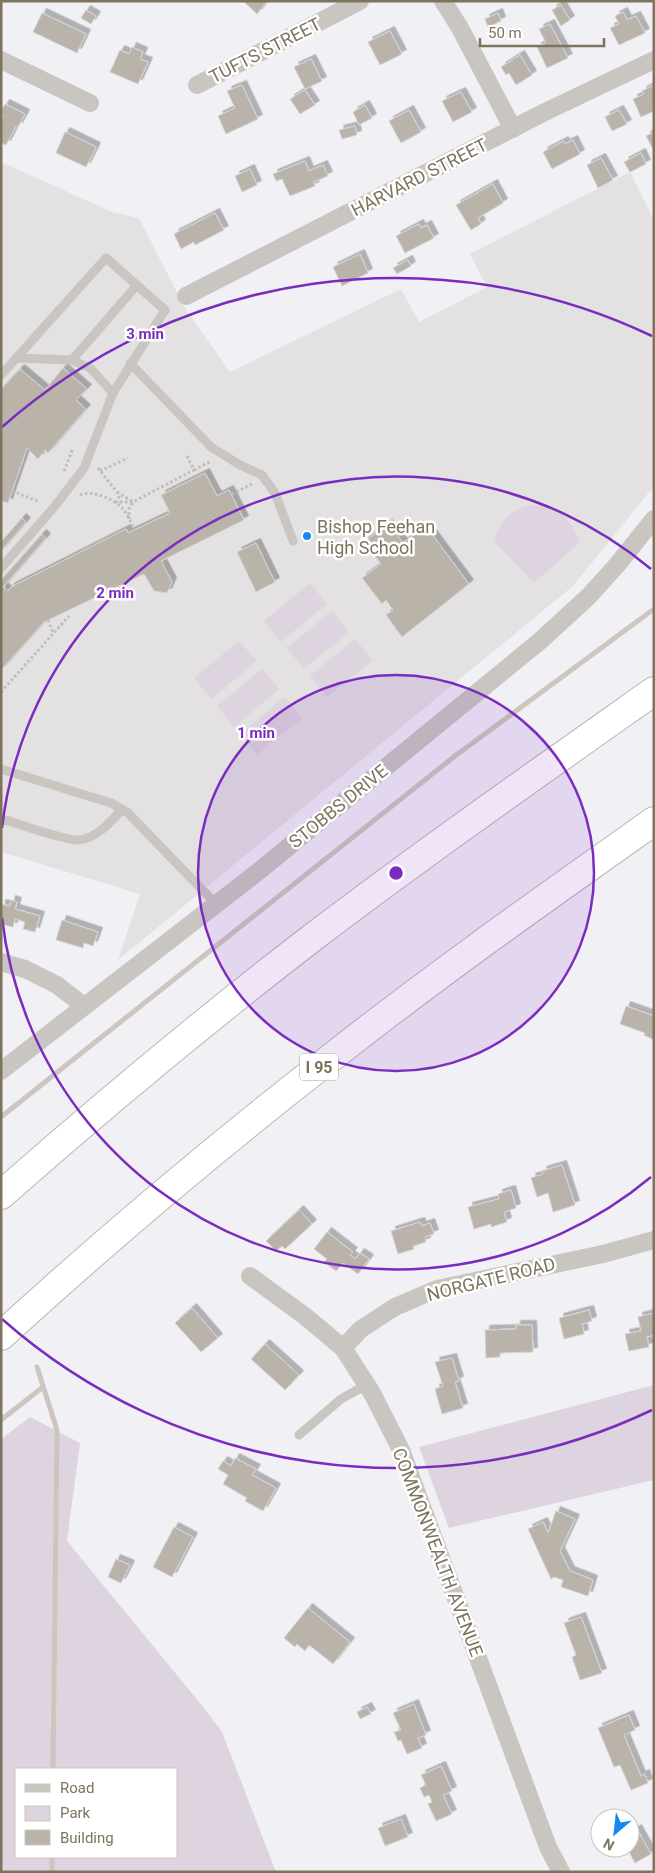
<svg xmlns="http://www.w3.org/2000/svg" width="655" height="1873" viewBox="0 0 655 1873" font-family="Roboto,sans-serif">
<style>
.built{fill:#e3e1e2}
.green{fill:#ddd4df;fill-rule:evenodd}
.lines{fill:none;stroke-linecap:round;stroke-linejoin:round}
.stream{stroke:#cec6be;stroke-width:5}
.building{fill:#b9b3aa;stroke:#d4d3d6;filter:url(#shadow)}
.motorway-casing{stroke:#bab8b3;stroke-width:30}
.path{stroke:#bfbeba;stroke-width:3;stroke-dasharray:2.5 2.5;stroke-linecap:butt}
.service{stroke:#c9c6c1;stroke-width:9}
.minor{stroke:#c9c6c1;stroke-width:18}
.motorway{stroke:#fff;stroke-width:28}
.ring{fill:none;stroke:#7b2cbf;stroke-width:2.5}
.poi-dot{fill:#148af1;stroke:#fff;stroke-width:2}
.labels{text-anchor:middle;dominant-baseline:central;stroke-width:5;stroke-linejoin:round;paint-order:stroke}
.shield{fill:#fff;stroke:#a59e8e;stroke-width:1}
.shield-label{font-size:16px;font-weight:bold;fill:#7e745d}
.street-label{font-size:18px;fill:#7e745d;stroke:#fff}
.poi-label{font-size:18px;fill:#7e745d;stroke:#fff;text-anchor:start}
.centre{fill:#7b2cbf;stroke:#fff;stroke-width:2.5}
.ring-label{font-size:15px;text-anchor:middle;font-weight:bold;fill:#7b2cbf;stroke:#fff;stroke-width:5;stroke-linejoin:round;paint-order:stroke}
</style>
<defs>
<filter id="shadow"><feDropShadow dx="4.5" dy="-4.5" stdDeviation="0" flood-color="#0004"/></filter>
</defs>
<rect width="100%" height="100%" fill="#f1f0f5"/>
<!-- built -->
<path class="built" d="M 1,162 L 112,212 L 139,218 L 186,310 L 230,372 L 401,289 L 419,322 L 487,287 L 470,254 L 630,172 L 654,220 L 654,486 L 573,586 L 118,960 L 140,894 L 1,852 Z"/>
<!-- green -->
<path class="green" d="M 530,505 C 555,505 573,517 579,543 L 534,583 L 494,541 C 499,521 511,510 530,505 Z
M 310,583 L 327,604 L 281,642 L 264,621 Z
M 332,611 L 349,632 L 304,669 L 287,648 Z
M 355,639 L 373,660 L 327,697 L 310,676 Z
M 239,641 L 257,661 L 211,699 L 194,678 Z
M 262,669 L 279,689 L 234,727 L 217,706 Z
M 285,697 L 302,718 L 257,755 L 240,734 Z
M 654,1385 L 654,1480 L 449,1528 L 419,1447 Z
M 30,1417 L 80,1443 L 67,1541 L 204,1708 L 222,1732 L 276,1872 L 1,1872 L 1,1439 ZM 16,1769 L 176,1769 L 176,1857 L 16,1857 Z"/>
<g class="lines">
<!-- stream -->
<path class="stream" d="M 1,1117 L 455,756 L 654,609
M 37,1367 L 57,1430 L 53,1769
M 1,1420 L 43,1387
M 52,1872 L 52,1857"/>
</g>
<!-- building -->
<path class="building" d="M 243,1 L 267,1 L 257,14 Z
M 561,5 L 570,20 L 561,26 L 552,10 Z
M 86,10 L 96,16 L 91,24 L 81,18 Z
M 623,12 L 627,20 L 636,16 L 645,33 L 619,45 L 610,28 L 619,24 L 615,16 Z
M 42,13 L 86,34 L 77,53 L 33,32 Z
M 498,13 L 501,21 L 488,27 L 485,19 Z
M 550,24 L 568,58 L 547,68 L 537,47 L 546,43 L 539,29 Z
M 390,31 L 402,54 L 380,65 L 368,42 Z
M 132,47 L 143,52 L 140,59 L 148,62 L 138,84 L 110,72 L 120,50 L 129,54 Z
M 520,55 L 532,75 L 516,85 L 509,73 L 506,75 L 501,67 Z
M 311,59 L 322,81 L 305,89 L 294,67 Z
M 242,85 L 258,119 L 226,134 L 218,116 L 235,108 L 227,91 Z
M 654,85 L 654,111 L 641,117 L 633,99 L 644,94 L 642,91 Z
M 305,90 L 315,105 L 300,114 L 290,99 Z
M 461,92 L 472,112 L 453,122 L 442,101 Z
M 5,104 L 25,114 L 18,127 L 16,126 L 6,145 L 1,143 L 1,120 L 3,117 L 1,111 Z
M 365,105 L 372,118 L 359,125 L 353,112 Z
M 409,110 L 421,132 L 401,143 L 389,121 Z
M 619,110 L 627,124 L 612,131 L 605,117 Z
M 355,126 L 357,135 L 342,139 L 339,130 Z
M 65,132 L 96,147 L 86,167 L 56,153 Z
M 654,132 L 654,151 L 646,136 Z
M 573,140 L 580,154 L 552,169 L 543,152 L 564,141 L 565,144 Z
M 641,153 L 646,164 L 630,172 L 624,162 Z
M 601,158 L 613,180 L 598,188 L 587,165 Z
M 305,161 L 309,171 L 323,165 L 328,176 L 313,182 L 315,186 L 290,196 L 282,179 L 276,181 L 273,174 Z
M 250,169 L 257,185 L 242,192 L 235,176 Z
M 493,184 L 503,203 L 478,218 L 481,224 L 471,230 L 456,205 Z
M 215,213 L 224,230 L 195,245 L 194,242 L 181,249 L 174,234 Z
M 419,224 L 421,228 L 427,225 L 434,238 L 405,253 L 396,236 Z
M 360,254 L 368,273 L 342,286 L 333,267 Z
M 408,260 L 411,266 L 397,274 L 393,268 Z
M 63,368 L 87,389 L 76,400 L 86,409 L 48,453 L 45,450 L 38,459 L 27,448 L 8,503 L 1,501 L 1,389 L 20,369 L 45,390 Z
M 205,473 L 217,496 L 229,490 L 244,520 L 161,561 L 172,582 L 167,593 L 154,591 L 144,574 L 44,622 L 1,670 L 1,585 L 8,591 L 11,587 L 126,529 L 128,533 L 170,513 L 161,495 Z
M 22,518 L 26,522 L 1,551 L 1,542 Z
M 388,524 L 403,543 L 426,526 L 469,584 L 402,637 L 386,615 L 393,610 L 386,600 L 382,604 L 362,578 L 381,564 L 364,542 Z
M 42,534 L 46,538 L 3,587 L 1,585 L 1,580 Z
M 256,543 L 275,582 L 256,592 L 237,552 Z
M 11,900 L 17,902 L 15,909 L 40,916 L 35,932 L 23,929 L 25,922 L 15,919 L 13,927 L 1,924 L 1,904 L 10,906 Z
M 62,920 L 98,932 L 93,946 L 84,943 L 83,948 L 56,940 Z
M 626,1006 L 654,1016 L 654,1040 L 644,1035 L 645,1033 L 620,1024 Z
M 562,1165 L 575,1205 L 553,1212 L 548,1193 L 537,1197 L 531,1178 L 543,1174 L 542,1171 Z
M 511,1190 L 516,1208 L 504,1212 L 507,1222 L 491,1227 L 491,1224 L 474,1229 L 468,1207 L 499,1199 L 498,1194 Z
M 299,1210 L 312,1224 L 285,1249 L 282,1246 L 276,1251 L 266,1241 Z
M 420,1222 L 422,1226 L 430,1223 L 434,1234 L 425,1237 L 426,1242 L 413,1246 L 414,1249 L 398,1254 L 391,1231 Z
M 327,1232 L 353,1252 L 350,1255 L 355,1259 L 360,1253 L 369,1259 L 358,1274 L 343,1263 L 336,1271 L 324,1262 L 327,1259 L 314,1249 Z
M 192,1308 L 218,1338 L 201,1352 L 175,1323 Z
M 589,1310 L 592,1321 L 582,1324 L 584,1334 L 564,1339 L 559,1318 Z
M 654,1313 L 654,1335 L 647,1337 L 649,1347 L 629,1351 L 625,1334 L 641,1331 L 638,1317 Z
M 516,1325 L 532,1325 L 533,1352 L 500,1353 L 500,1357 L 486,1358 L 485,1330 L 516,1329 Z
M 265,1344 L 299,1375 L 285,1390 L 251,1359 Z
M 452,1358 L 459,1381 L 455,1382 L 463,1408 L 442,1414 L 435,1389 L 443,1386 L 435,1362 Z
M 235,1458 L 256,1469 L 252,1475 L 276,1488 L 263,1511 L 245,1501 L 247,1498 L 223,1484 L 228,1475 L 218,1469 L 223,1461 L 231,1466 Z
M 556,1511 L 575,1519 L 560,1551 L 570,1571 L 593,1580 L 588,1596 L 561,1587 L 563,1580 L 554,1577 L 551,1579 L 528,1529 L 543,1522 L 548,1533 Z
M 174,1527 L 193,1537 L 172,1577 L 153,1567 Z
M 116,1559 L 130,1565 L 121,1583 L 108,1577 Z
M 308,1608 L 350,1642 L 333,1664 L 309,1645 L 305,1651 L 297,1644 L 295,1647 L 284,1638 Z
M 581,1617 L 602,1673 L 580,1680 L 572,1657 L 576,1655 L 564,1623 Z
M 414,1704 L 426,1735 L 418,1738 L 422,1748 L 407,1754 L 401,1740 L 398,1741 L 394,1732 L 401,1730 L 393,1713 Z
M 367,1707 L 371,1714 L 360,1719 L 357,1712 Z
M 629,1715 L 635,1730 L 624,1735 L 641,1776 L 645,1774 L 648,1783 L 631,1790 L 620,1765 L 614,1767 L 598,1728 Z
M 441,1766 L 452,1791 L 443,1795 L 452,1814 L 436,1821 L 428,1804 L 432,1802 L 429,1795 L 424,1797 L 420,1788 L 426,1785 L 421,1775 Z
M 401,1819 L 408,1837 L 385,1846 L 378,1828 Z
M 637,1829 L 651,1854 L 635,1863 L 627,1848 L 630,1848 L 630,1833 Z"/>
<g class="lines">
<!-- motorway casing -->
<g class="motorway-casing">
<path id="motorway" d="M 1,1195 C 101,1107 203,1022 308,941 C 421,855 538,773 654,691
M 1,1336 C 106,1240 215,1148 327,1061 C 433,977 544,899 654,821"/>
</g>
<!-- path -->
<path class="path" d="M 98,468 L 117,492 L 121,503
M 194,470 L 211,461
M 64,471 L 73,448
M 100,471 L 128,458
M 12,491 L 40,502
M 117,492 L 133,502 L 129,509 L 129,519
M 232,494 L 252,484
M 80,495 C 94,490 114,499 123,509 C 128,515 131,523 135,530
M 115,502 L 133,502 L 194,470 L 186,454
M 48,620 L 53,633
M 1,692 L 69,616"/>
<!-- service -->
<path class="service" d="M 16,358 L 72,360 L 90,368 L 113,393
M 72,360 L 137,285
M 130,363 L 211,447 L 240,465 L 262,475 L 275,493 L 293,541
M 1,375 L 106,258 L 165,310 L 113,393 L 84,468 L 55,506 L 1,568
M 1,769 L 111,803 L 128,813 L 216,904
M 1,819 C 14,822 70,842 79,840 C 97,838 111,822 122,809
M 299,1435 L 341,1399 L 366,1385"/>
<!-- minor -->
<path class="minor" d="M 443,1 L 460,28 L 513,129
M 1,60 L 90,103
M 197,85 L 360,1
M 186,296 L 547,111 L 654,60
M 1,962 L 25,969 L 57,985 L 84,1006
M 1,1071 L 259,871 L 540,641 L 589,596 L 617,565 L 654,519
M 250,1276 L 306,1317 L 343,1348 L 372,1393 L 401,1450 L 548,1847 L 561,1872
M 343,1348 L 361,1329 L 395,1307 L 437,1289 L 603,1254 L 654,1240"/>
<!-- motorway -->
<use href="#motorway" class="motorway"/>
</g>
<!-- distance rings -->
<circle cx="396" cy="873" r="198" fill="#7b2cbf" fill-opacity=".12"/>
<g class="ring">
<circle cx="396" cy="873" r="198"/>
<path d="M651 1177A397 397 0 0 1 2 918M2 828A397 397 0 0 1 651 569"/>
<path d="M652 1410A595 595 0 0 1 2 1319M2 427A595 595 0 0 1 652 336"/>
</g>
<!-- markers -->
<circle class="poi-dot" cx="307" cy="536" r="5"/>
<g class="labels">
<!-- shield labels -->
<rect class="shield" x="300" y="1053.5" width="38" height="27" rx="4"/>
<g class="shield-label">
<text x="319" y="1067">I 95</text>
</g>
<!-- street labels -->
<g class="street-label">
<text transform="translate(265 50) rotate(-27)">TUFTS STREET</text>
<text transform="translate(419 177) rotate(-27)">HARVARD STREET</text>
<text transform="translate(338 806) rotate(-39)">STOBBS DRIVE</text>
<text transform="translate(491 1279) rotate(-14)">NORGATE ROAD</text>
<text transform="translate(438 1552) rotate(69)">COMMONWEALTH AVENUE</text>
</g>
<!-- poi labels -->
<g class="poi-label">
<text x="317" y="526">Bishop Feehan<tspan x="317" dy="21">High School</tspan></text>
</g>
</g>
<circle cx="396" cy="873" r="8" class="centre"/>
<g class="ring-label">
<text x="145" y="339">3 min</text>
<text x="115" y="598">2 min</text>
<text x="256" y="738">1 min</text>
</g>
<!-- border -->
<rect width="655" height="1873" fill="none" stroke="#7e745d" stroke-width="5"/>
<!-- legend -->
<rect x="15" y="1768" width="162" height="90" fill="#ffffff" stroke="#cbc7be"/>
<rect x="25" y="1784" width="25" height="8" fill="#c9c6c1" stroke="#cbc7be"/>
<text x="60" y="1793" font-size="15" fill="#7e745d">Road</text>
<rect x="25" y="1806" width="25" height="15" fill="#ddd4df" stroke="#cbc7be"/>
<text x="60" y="1818" font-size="15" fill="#7e745d">Park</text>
<rect x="25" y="1830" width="25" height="15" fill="#b9b3aa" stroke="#cbc7be"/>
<text x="60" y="1843" font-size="15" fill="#7e745d">Building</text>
<!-- north arrow -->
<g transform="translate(615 1833) rotate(208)"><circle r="24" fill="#ffffff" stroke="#cbc7be"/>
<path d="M0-4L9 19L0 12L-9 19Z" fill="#148af1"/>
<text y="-8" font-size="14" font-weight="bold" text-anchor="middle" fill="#7e745d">N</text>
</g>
<!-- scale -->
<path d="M480 38v8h124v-8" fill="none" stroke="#7e745d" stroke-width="2.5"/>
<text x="488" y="38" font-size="15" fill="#7e745d" stroke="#ffffff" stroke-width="4" paint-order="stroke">50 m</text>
</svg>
